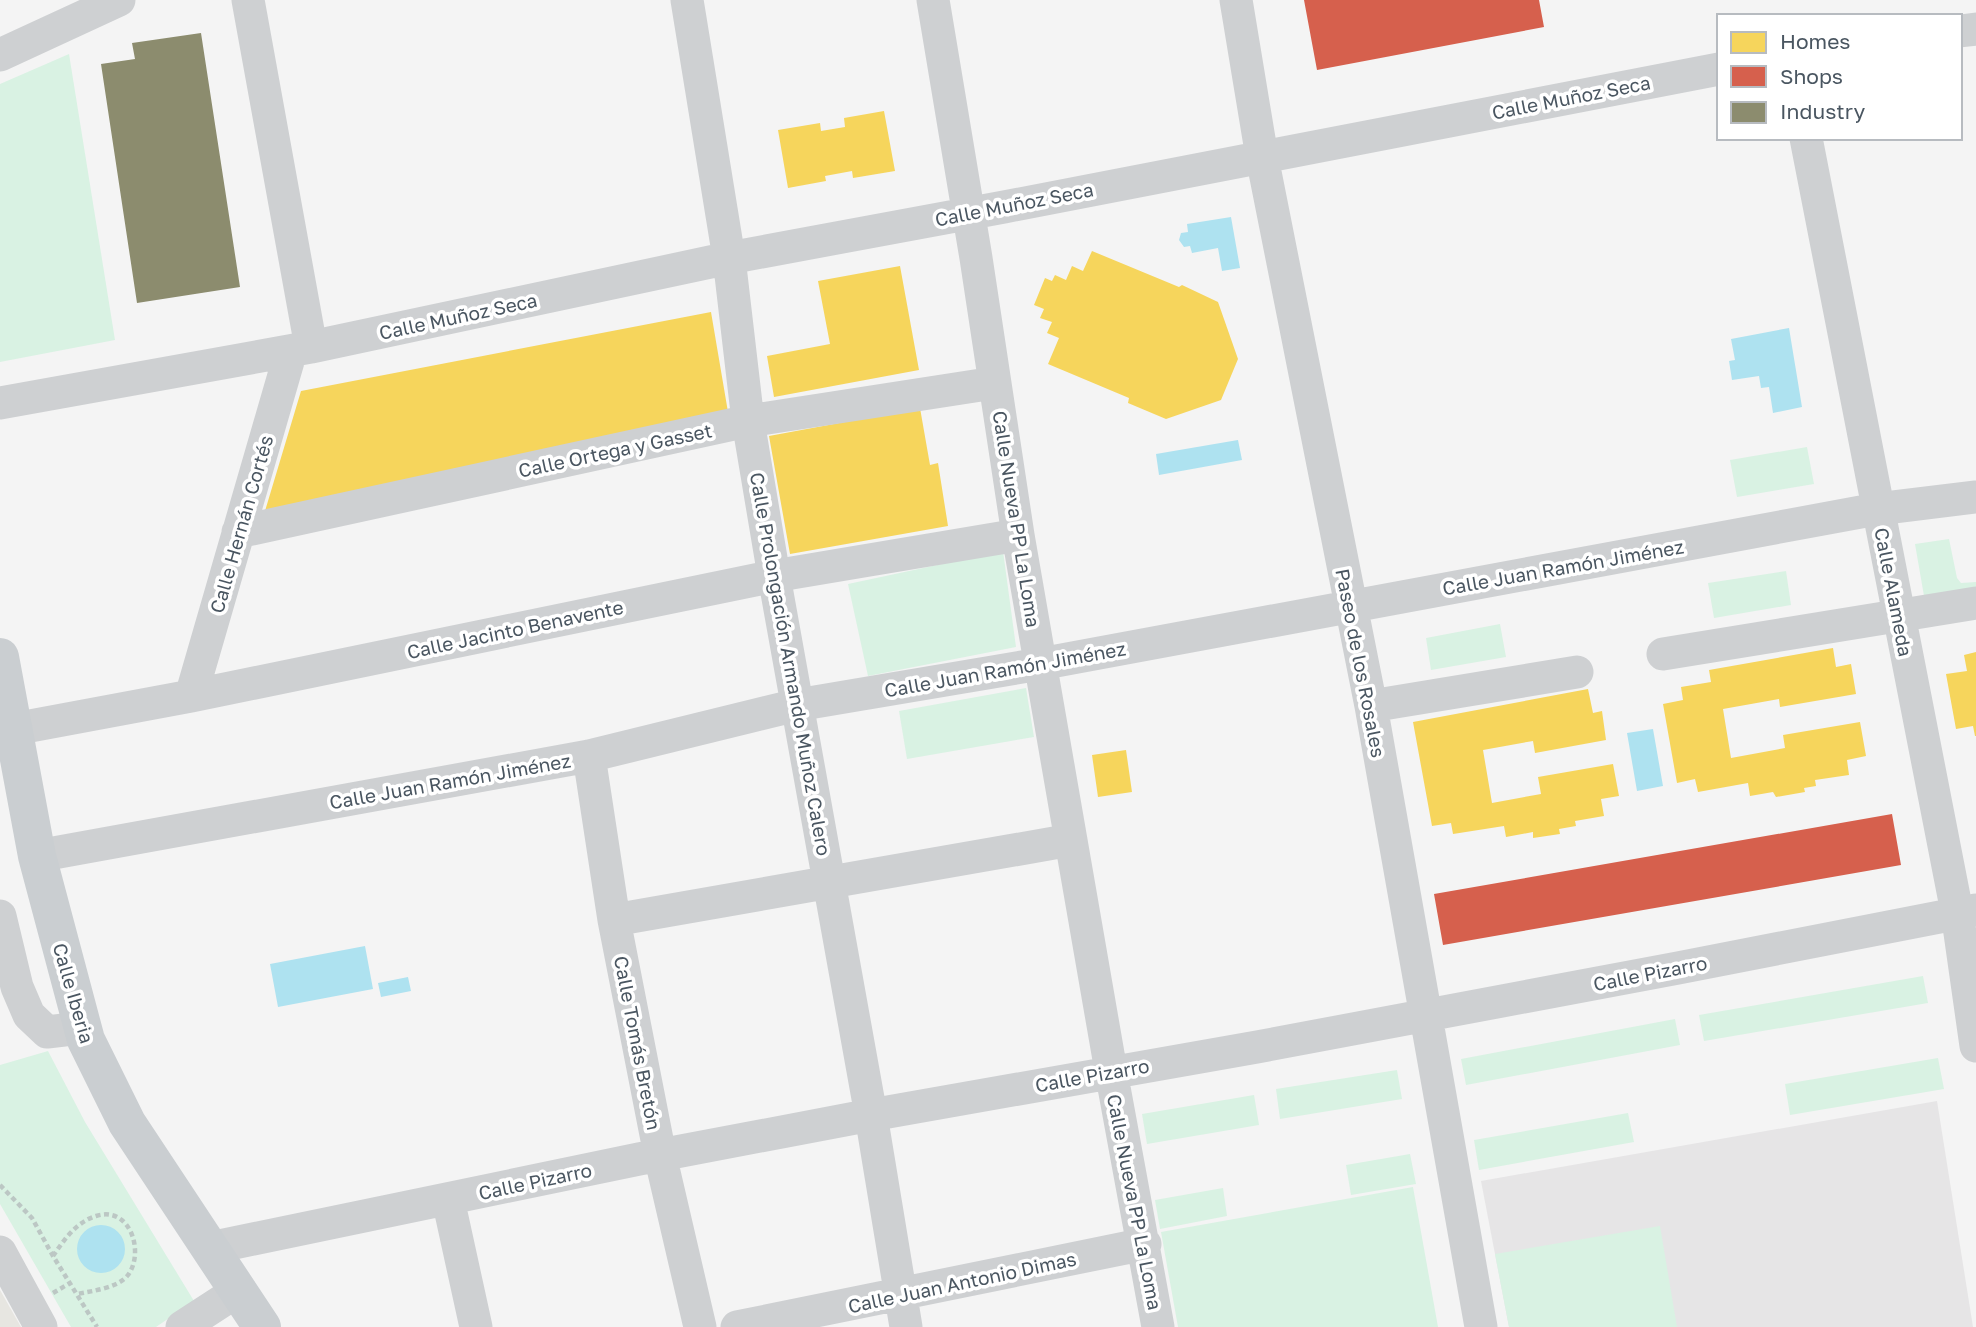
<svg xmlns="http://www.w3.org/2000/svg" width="1976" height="1327" viewBox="0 0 1976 1327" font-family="'Golos Text',sans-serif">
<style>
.education{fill:#e6e5e6}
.green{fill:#d9f2e3}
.sand{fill:#e7e6e1}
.water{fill:#aee2f0}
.homes{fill:#f6d55c}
.shops{fill:#d6604d}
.industry{fill:#8c8c6e}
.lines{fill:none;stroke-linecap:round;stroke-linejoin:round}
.path{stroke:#bcc7c4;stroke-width:4.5;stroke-dasharray:5 3.5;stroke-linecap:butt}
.minor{stroke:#ced0d2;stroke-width:33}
.major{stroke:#caced1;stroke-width:38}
.labels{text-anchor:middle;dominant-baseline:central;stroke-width:7;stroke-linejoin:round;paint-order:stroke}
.street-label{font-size:19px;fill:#4a5661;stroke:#fff}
</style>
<rect width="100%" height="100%" fill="#f4f4f4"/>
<!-- education -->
<path class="education" d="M 1937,1101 L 1973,1327 L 1509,1327 L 1481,1181 Z"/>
<!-- green -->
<path class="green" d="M 69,54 L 115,340 L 0,362 L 0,84 Z
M 1807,447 L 1814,484 L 1737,497 L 1730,460 Z
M 1949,539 L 1957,578 L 1961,583 L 1976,582 L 1976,588 L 1924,596 L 1915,544 Z
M 1003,551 L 1016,647 L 868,676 L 848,584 Z
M 1786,571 L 1791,605 L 1714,618 L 1708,583 Z
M 1500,624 L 1506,657 L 1431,670 L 1426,638 Z
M 1026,688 L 1034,737 L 907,759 L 899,711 Z
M 1923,976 L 1928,1003 L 1704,1041 L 1699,1015 Z
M 1675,1019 L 1680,1045 L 1466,1085 L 1461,1059 Z
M 48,1051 L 85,1122 L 194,1301 L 156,1327 L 71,1327 L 0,1204 L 0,1065 Z
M 1938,1058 L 1944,1089 L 1790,1115 L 1785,1084 Z
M 1397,1070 L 1402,1099 L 1280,1119 L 1276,1089 Z
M 1254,1095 L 1259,1125 L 1147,1144 L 1142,1114 Z
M 1628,1113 L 1634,1142 L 1479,1170 L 1474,1140 Z
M 1410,1154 L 1416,1184 L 1351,1195 L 1346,1165 Z
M 1413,1187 L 1438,1327 L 1178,1327 L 1161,1232 Z
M 1223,1188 L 1227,1216 L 1160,1229 L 1155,1200 Z
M 1660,1226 L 1677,1327 L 1509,1327 L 1495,1254 Z"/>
<!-- sand -->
<path class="sand" d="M 0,1290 L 21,1327 L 0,1327 Z"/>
<!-- water -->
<path class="water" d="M 1231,217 L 1240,268 L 1222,271 L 1218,248 L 1192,253 L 1190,246 L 1184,247 L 1179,240 L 1181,233 L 1188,232 L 1187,224 Z
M 1789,328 L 1802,407 L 1773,413 L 1769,387 L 1761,388 L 1759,376 L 1732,380 L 1729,361 L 1735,360 L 1731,339 Z
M 1238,440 L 1242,460 L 1159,475 L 1156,454 Z
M 1653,729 L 1663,786 L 1637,791 L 1627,733 Z
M 365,946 L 373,989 L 278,1007 L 270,964 Z
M 408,977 L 411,991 L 381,997 L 378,983 Z
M77 1249a24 24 0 1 1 48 0a24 24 0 1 1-48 0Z"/>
<!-- homes -->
<path class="homes" d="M 884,111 L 895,171 L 853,178 L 852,171 L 825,176 L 826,181 L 788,188 L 778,130 L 820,123 L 821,131 L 845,127 L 844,118 Z
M 1092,251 L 1179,287 L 1182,285 L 1218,302 L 1238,359 L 1221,400 L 1166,419 L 1128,403 L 1129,398 L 1048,364 L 1059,338 L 1047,333 L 1052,322 L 1040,318 L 1044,309 L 1034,305 L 1045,278 L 1052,281 L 1055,275 L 1066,280 L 1072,266 L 1083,271 Z
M 900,266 L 919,370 L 774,397 L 767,356 L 830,344 L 818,281 Z
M 711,312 L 729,418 L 265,511 L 301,391 Z
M 920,408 L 930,465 L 938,463 L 948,526 L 790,554 L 769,436 Z
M 1833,648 L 1836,667 L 1851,664 L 1856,694 L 1780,707 L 1779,699 L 1723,709 L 1731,758 L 1785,748 L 1783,735 L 1860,722 L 1866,756 L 1847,760 L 1849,775 L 1815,780 L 1816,786 L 1804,788 L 1805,792 L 1776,797 L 1773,792 L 1750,796 L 1748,783 L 1698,792 L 1695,779 L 1677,783 L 1663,704 L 1683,700 L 1681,687 L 1711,682 L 1709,670 Z
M 1976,652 L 1976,736 L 1975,736 L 1973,726 L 1956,729 L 1946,674 L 1967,671 L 1964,655 Z
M 1588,689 L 1593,713 L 1602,711 L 1606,740 L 1535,753 L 1533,741 L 1483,750 L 1492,803 L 1541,794 L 1538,777 L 1613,764 L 1619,796 L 1601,799 L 1604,816 L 1575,821 L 1576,826 L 1559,829 L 1560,834 L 1533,838 L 1533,832 L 1506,837 L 1504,826 L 1453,834 L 1451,823 L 1432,826 L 1413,722 Z
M 1126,750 L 1132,792 L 1098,797 L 1092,755 Z"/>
<!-- shops -->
<path class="shops" d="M 1304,0 L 1539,0 L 1544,27 L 1317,70 Z
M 1892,814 L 1901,865 L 1443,945 L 1434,894 Z"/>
<!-- industry -->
<path class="industry" d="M 201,33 L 240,287 L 137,303 L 101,64 L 135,59 L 132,43 Z"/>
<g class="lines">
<!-- path -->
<path class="path" d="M 0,1185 L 32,1218 L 53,1256 L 97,1327
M 53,1256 C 64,1240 76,1222 96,1216 C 130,1205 145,1252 128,1275 C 118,1288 92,1291 77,1294
M 53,1293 L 70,1283"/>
<!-- minor -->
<path class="minor" d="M 248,0 L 311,347
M 687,0 L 729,258 L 748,421 L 774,576 L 871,1115 L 906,1327
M 933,0 L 976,258 L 1018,535 L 1111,1071 L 1158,1327
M 1236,0 L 1262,157 L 1371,706 L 1481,1327
M 1960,31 L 1976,29
M 0,55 L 119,0
M 1806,138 L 1957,912 L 1976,1046
M 0,403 L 311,347 L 729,258 L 1004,207 L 1719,69
M 238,532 L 748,421 L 994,383
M 1663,654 L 1976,603
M 191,696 L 291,351
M 1371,706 L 1577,672
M 14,729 L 191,696 L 774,576 L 1018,535
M 589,756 L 614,920 L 660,1155 L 700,1327
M 37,856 L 589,756 L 797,705 L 1040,664 L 1877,509 L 1976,497
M 0,916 L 17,987 L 29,1015 L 47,1032 L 81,1028
M 614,920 L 1071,840
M 448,1199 L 476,1327
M 210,1248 L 639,1159 L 871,1115 L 1257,1047 L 1678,968 L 1976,910
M 0,1252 L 41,1327
M 182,1327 L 239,1290
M 737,1327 L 1145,1244"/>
<!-- major -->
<path class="major" d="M 0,657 L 37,856 L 86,1040 L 127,1123 L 262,1327"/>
</g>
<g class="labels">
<!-- street labels -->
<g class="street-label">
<text transform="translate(1571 97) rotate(-11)">Calle Muñoz Seca</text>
<text transform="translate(1014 204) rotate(-11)">Calle Muñoz Seca</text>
<text transform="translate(458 316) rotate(-12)">Calle Muñoz Seca</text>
<text transform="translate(615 450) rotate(-12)">Calle Ortega y Gasset</text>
<text transform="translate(1017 519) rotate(81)">Calle Nueva PP La Loma</text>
<text transform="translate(241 524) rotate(-74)">Calle Hernán Cortés</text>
<text transform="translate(1563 567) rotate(-10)">Calle Juan Ramón Jiménez</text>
<text transform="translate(1894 592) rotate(79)">Calle Alameda</text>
<text transform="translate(515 629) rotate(-12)">Calle Jacinto Benavente</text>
<text transform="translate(1361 663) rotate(79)">Paseo de los Rosales</text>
<text transform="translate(791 664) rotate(80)">Calle Prolongación Armando Muñoz Calero</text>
<text transform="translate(1005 669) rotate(-10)">Calle Juan Ramón Jiménez</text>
<text transform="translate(450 781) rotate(-10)">Calle Juan Ramón Jiménez</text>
<text transform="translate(1650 973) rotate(-11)">Calle Pizarro</text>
<text transform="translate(74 993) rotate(74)">Calle Iberia</text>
<text transform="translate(638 1043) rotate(79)">Calle Tomás Bretón</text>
<text transform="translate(1092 1075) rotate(-10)">Calle Pizarro</text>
<text transform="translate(535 1181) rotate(-12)">Calle Pizarro</text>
<text transform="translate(1135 1202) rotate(79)">Calle Nueva PP La Loma</text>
<text transform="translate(962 1282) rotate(-12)">Calle Juan Antonio Dimas</text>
</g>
</g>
<!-- legend -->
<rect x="1717" y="14" width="245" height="126" fill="#ffffff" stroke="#b7bbc0" stroke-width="2"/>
<rect x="1731" y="32" width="35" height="21" fill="#f6d55c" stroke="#b7bbc0" stroke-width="2"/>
<text x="1780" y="49" font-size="21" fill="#4a5661">Homes</text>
<rect x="1731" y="66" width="35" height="21" fill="#d6604d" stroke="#b7bbc0" stroke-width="2"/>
<text x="1780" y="84" font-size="21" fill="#4a5661">Shops</text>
<rect x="1731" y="102" width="35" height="21" fill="#8c8c6e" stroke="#b7bbc0" stroke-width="2"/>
<text x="1780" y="119" font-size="21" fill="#4a5661">Industry</text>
</svg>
